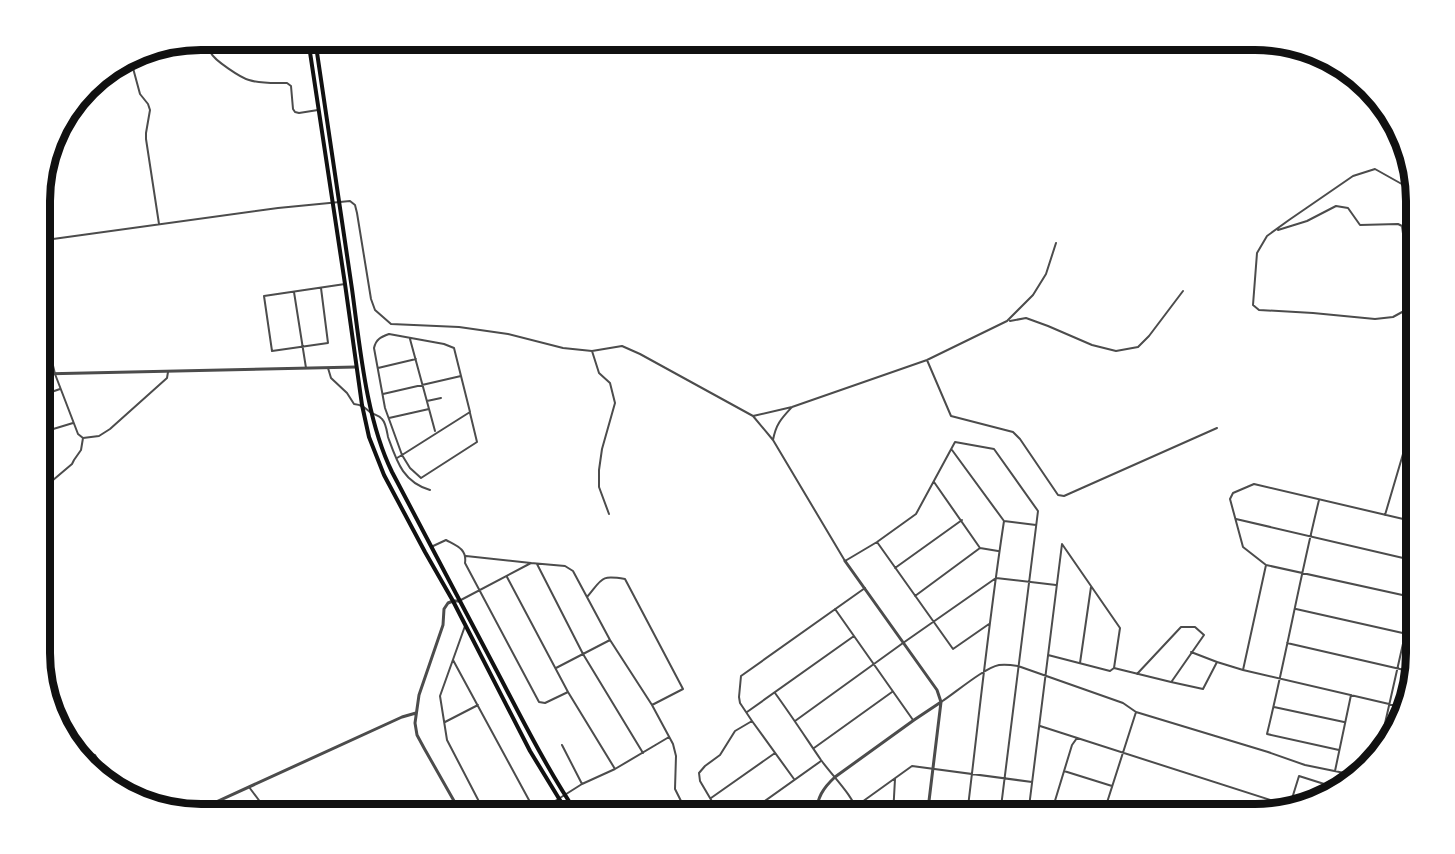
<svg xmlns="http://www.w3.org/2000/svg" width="1455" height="854" viewBox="0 0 1455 854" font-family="Signika,sans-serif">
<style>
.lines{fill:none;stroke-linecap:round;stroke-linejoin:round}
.minor{stroke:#4c4c4c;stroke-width:2}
.tertiary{stroke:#4c4c4c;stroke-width:3}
.secondary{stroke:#111;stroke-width:4}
.rim{fill:none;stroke:#111;stroke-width:8}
</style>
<rect width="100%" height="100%" fill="#fff"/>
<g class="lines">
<!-- minor -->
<path class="minor" d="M 211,39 C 210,43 209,49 211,53 C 214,60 241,78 249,80 C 261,84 275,83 287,83 L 291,86 L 293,109 L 295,112 L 299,113 L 318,110
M 130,57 L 140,94 L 148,104 L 150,110 L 146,133 L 146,139 L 159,224
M 1416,192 L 1375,169 L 1353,176 L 1289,220 L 1267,236 L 1257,253 L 1253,305 L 1259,310 L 1313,313 L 1375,319 L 1393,317 L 1404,311 L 1409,318 L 1416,313
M 40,193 L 49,234 L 53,239 L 278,208 L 350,201 L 355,205 L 357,213 L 371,299 L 375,310 L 391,324 L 459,327 L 508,334 L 563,348 L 592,351 L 622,346 L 640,354 L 753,416 L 773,440 L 845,561 L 877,542 L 916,514 L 955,442 L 994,449 L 1038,511 L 1000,815
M 1278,230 L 1307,221 L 1336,206 L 1348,208 L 1360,225 L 1398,224 L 1402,226 L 1404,241 L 1416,244
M 321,288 L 328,343 L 272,351 L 264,296 L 345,284
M 294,292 L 306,368
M 40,311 L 55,374 L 78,434 L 83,438
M 1010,321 L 1026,318 L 1048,326 L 1092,345 L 1116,351 L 1138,347 L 1149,336 L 1183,291
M 389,334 L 444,344 L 454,348 L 470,412 L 402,455 L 385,408 L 374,348 C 376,339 381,337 389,334 Z
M 410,339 L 435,431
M 592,351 L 599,373 L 610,383 L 615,403 L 602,449 L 599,470 L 599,487 L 609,514
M 927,360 L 951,416 L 1013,432 L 1020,439 L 1058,495 L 1064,496 L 1217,428
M 328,368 L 331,378 L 347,393 L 354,404 C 362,405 364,407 370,412 C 374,415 379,415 382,419 C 386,423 387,432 388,437 C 397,462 403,482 430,490
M 378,368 L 416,359
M 383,394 L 461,376
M 40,396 L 60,389
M 427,401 L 441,398
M 753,416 L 792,407 L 927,360 L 1007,321 L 1033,295 L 1046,274 L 1056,243
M 389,418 L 429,409
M 40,433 L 73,423
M 83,438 L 99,436 L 110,429 L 167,378 L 168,372
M 773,440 C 776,424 781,419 792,407
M 952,450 L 1004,521 C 989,618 979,717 967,815
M 397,458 L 402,455 L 410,468 L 421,478 L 477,442 L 470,413
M 934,482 L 980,548
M 40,486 L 46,486 L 72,464 L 74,460 L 81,450 L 83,438
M 1319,500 C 1300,577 1286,656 1267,734 L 1339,750
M 1385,515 L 1403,454 L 1416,458
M 1236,519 L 1416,561
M 1004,521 L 1036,525
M 1416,522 L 1254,484 L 1233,493 L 1230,499 L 1243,547 L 1266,565 L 1416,598
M 877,542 L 953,649 L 989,624
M 431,547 L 446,540 C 457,546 467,549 465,563 L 539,702 L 545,703 L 568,692
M 466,556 L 531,563
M 537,564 L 583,654 L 643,753
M 895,568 L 962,520
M 507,577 L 568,692 L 615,769
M 915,596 L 980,548 L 998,551
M 587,597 C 603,578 600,575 625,579 L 683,689 L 652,705
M 459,601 L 531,563 L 565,566 L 573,571 L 610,640 L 652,705 L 673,744 L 676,756 L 675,789 L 688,815
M 835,609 L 913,720
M 1296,609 L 1416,636
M 465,626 L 440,696 L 447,740 L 486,815
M 1287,643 L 1413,672
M 1191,652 L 1217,662 L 1243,670 L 1402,707
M 1048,655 L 1110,671 L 1114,668 L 1171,682 L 1203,689 L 1217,662
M 453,660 L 536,813
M 1080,663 L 1091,587
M 556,668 L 610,640
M 1243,670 L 1266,565
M 1137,674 L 1181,627 L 1195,627 L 1204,635 L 1172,681
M 775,693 C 791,715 806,738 821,760 C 834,778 852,794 859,815
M 941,702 C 955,693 984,668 999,665 C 1005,664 1012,665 1018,666 L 1123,703 L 1136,712 L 1268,752 L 1305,765 L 1354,775
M 1274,707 L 1344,722
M 747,712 L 854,636
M 752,721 L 794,779
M 795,721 L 903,643 L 996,578 L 1056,585
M 445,722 L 478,705
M 1040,726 L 1292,807
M 1077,738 L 1072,745 L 1054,804 L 1083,815
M 1381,739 L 1388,740
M 562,745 L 582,784
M 814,748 L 892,692
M 1379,750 L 1416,586
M 77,753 L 82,752 L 95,755 L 103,768 L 111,785
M 96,771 L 103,768
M 1064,771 L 1112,786
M 1335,771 L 1351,695
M 249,787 L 264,807 L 267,815
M 711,798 L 775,753
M 1290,805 L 1299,776 L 1340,789
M 855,807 L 912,766 L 1032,782
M 533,815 L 582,784 L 615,769 L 669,737
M 720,815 L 700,781 L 699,773 L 705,766 L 720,755 L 735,731 L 752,721 L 740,703 L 739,697 L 741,676 L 865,588
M 745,815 L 821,761
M 803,815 L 806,815
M 893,815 L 895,779
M 1028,815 L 1062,544 L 1120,628 L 1114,668
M 1050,815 L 1054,804
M 1103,815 L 1136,712"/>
<!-- tertiary -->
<path class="tertiary" d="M 40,374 L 356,367
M 845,561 L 937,690 L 941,702 L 929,801 L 929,815
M 459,601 L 453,601 L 448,603 L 444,609 L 443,625 L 419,695 L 415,723 L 417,735 L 424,748 L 462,815
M 192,813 L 402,717 L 416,713
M 815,815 C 818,797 822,789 835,777 L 914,720 L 941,702"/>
<!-- secondary -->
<path class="secondary" d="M 308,39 L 345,284 L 362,405 L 369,437 L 384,475 L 425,552 L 453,601 L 530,751 L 569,815
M 315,39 C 327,122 340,205 352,289 C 360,347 366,419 392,472 C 428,541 464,610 501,679 C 525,725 549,772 578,815"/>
</g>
<!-- crop -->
<path d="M0 0H1455V854H0ZM201 50H1255A151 151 0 0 1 1406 201V653A151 151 0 0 1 1255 804H201A151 151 0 0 1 50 653V201A151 151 0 0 1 201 50Z" fill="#fff" fill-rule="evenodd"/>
<path class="rim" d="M201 50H1255A151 151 0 0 1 1406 201V653A151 151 0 0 1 1255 804H201A151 151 0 0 1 50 653V201A151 151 0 0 1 201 50Z"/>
</svg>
